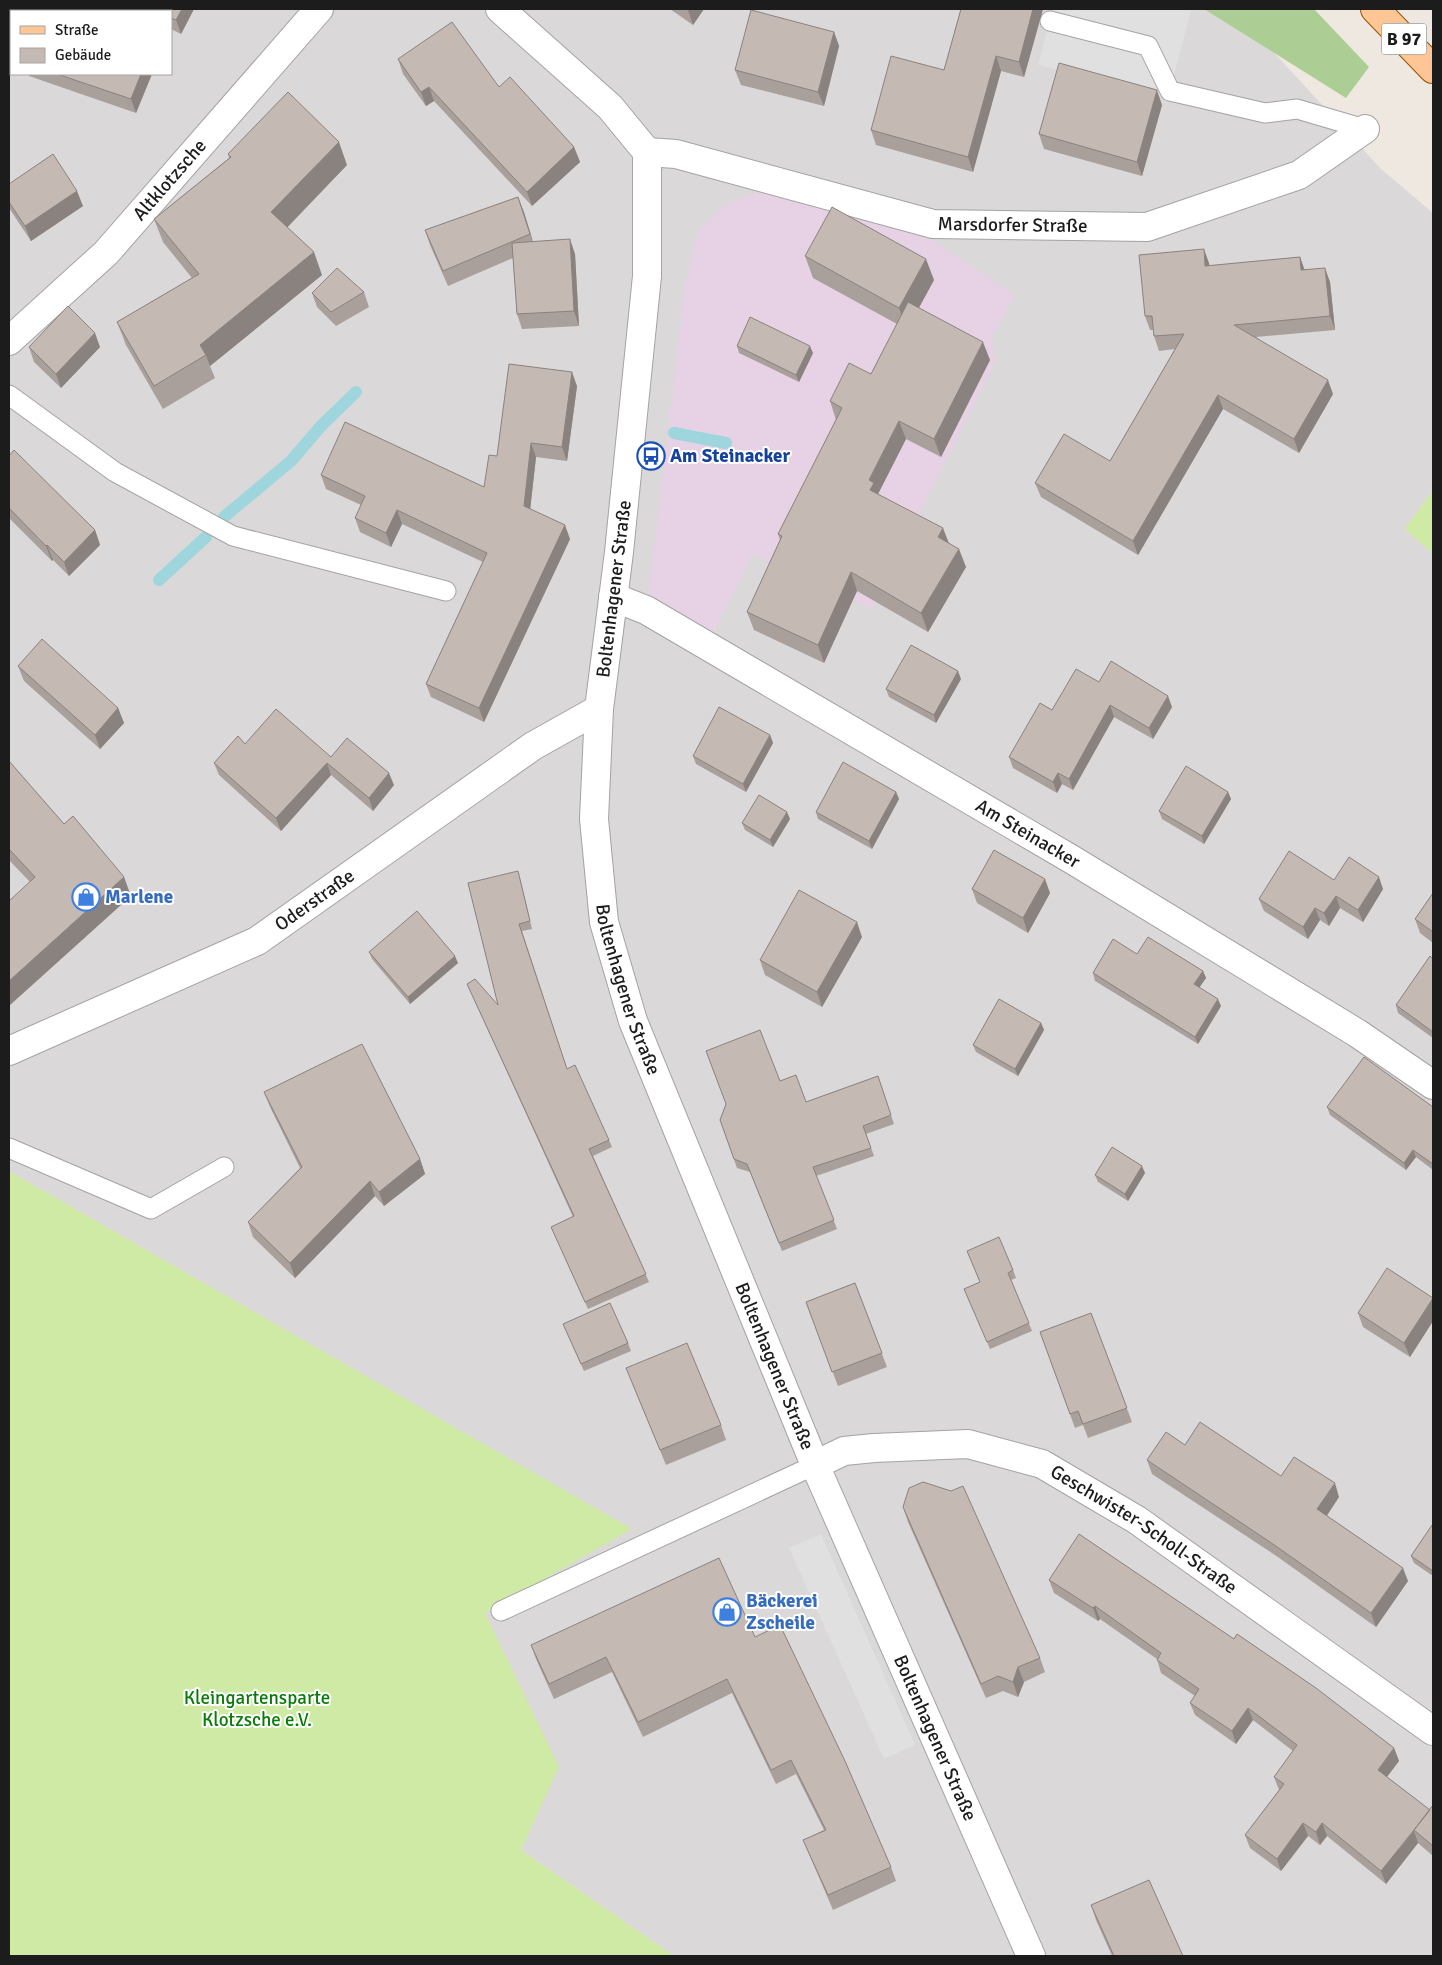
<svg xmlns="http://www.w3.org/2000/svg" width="1442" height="1965" viewBox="0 0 1442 1965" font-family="Signika,sans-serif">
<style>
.residential{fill:#dad8d9;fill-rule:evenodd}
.industrial{fill:#e7d2e5}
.grass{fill:#ceeaa4}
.forest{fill:#acce94}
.parking{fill:#e0e0e0}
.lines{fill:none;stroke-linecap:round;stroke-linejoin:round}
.stream{stroke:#9fd6dd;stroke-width:12}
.service-casing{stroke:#a3a3a3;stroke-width:21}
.minor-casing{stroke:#a3a3a3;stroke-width:30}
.tertiary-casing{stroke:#a3a3a3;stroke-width:30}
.primary-casing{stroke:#935200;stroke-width:30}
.service{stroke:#fff;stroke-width:19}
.minor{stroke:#fff;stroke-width:28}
.tertiary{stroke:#fff;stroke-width:28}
.primary{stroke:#fec595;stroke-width:28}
.wall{fill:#a99f9b}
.shaded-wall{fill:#8a827e}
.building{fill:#c5b9b4;stroke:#8a827e}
.labels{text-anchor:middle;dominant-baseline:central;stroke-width:4;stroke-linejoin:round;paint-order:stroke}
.shield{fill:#fff;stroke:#606060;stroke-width:1}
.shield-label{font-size:18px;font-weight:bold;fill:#1c1c1c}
.street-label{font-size:19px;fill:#1c1c1c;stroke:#fff}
.transit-label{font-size:19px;font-weight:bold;fill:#164399;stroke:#fff;text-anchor:start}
.shop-label{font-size:19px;font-weight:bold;fill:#366cbe;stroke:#fff;text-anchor:start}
.park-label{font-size:19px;fill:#0b7b08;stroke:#fff}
</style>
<rect width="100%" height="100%" fill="#eee8e1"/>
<!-- residential -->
<path class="residential" d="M 9,9 L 1234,9 L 1381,169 L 1433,213 L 1433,490 L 1405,529 L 1433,554 L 1433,1956 L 674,1956 L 521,1850 L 558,1767 L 484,1612 L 631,1529 L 9,1171 ZM 11,11 L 171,11 L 171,74 L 11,74 Z"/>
<!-- industrial -->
<path class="industrial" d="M 757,192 L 915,229 L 1015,295 L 991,337 L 995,362 L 872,608 L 752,554 L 712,635 L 648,601 L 685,286 L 699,229 L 726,204 Z"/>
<!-- grass -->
<path class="grass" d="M 1433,490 L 1433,554 L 1405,529 Z
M 9,1171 L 632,1529 L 485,1613 L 559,1767 L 521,1850 L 674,1956 L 9,1956 Z"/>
<!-- forest -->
<path class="forest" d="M 1204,9 L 1314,9 L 1369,67 L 1346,98 Z"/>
<!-- parking -->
<path class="parking" d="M 1053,9 L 1191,10 L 1168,98 L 1038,65 Z
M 821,1534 L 915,1745 L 884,1759 L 789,1548 Z"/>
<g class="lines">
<!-- stream -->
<path class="stream" d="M 674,433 L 726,443
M 224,517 L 291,461 L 321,426 L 356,392
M 159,580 L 206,537"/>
<!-- service casing -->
<g class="service-casing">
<path id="service" d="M 1050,21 L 1148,46 L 1170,91 L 1265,113 L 1297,109 L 1365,129
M 9,395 L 115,472 L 233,536 L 446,591
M 9,1148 L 151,1209 L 224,1167
M 501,1611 L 815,1465"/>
</g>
<!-- minor casing -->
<g class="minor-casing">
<g id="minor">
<path id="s1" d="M 647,152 L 676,154 L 933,224 L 1147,227 L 1299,175 L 1365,129"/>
<path id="s2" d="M 9,341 L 106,253 L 319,9"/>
<path id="s3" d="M 613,597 L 646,610 L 1071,859 L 1357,1033 L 1433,1085"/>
<path id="s4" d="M 9,1051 L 257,941 L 533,746 L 599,709"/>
<path id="s5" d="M 815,1465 L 844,1451 L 874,1448 L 968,1444 L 1042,1464 L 1137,1520 L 1433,1731"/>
</g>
</g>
<!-- tertiary casing -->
<g class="tertiary-casing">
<g id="tertiary">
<path id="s6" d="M 500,9 L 610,107 L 647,152 L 647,276 L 619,552 L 599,709 L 594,819 L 604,922 L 633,1021 L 815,1465 L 1031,1956"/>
</g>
</g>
<!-- primary casing -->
<g class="primary-casing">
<path id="primary" d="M 1375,9 L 1433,69"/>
</g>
<!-- service -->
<use href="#service" class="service"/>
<!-- minor -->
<use href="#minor" class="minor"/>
<!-- tertiary -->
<use href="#tertiary" class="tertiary"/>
<!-- primary -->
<use href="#primary" class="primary"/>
</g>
<!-- wall -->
<path class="wall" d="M 194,9 L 181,34 L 171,29 L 171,11 Z
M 670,9 L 704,9 L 693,25 Z
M 961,9 L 1043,9 L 1024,77 L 1001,71 L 973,172 L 876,145 L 871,130 L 944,70 Z
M 834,32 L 839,46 L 824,106 L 741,85 L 735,70 Z
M 398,59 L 499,87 L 574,147 L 580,162 L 532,206 L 434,101 L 426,106 L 403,74 Z
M 28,74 L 152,74 L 136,113 L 29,76 Z
M 1162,105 L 1142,176 L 1044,149 L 1039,134 Z
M 228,154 L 347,165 L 287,227 L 322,275 L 210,366 L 215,378 L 163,409 L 126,345 L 117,322 L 192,278 L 163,242 L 154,219 L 229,158 Z
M 9,184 L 83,206 L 31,241 L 9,208 Z
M 518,197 L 533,242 L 575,254 L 579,326 L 522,329 L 517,314 L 513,258 L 448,286 L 430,245 L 425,230 Z
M 805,256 L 934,280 L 919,308 L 990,360 L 941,457 L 906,439 L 878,494 L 949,543 L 966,567 L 928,632 L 857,591 L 824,663 L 754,630 L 747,612 L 780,540 L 778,534 L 836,420 L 830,401 L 871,374 L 897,324 L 813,278 Z
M 1300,257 L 1304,269 L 1330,282 L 1335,330 L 1256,337 L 1333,394 L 1299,453 L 1223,409 L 1138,555 L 1041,497 L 1035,483 L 1110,461 L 1175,349 L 1159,351 L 1154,336 L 1153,330 L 1150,330 L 1145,316 L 1209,263 L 1209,266 Z
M 364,292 L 369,307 L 336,326 L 317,307 L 312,293 Z
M 737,346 L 813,353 L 799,382 L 739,353 Z
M 29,347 L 100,347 L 61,388 L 34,362 Z
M 577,386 L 567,461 L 536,457 L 530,509 L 570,539 L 484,722 L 431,697 L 426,684 L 483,562 L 402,524 L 391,547 L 360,532 L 355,518 L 361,505 L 326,489 L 321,475 L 484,487 L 497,456 Z
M 9,456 L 95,530 L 100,545 L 69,576 L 53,560 L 52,561 L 9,518 Z
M 18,666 L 118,708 L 124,723 L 100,749 L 24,681 Z
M 961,679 L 936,723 L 889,697 L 886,689 Z
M 1099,682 L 1172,707 L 1153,739 L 1114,717 L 1073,790 L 1062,784 L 1057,793 L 1013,768 L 1009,757 L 1052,710 Z
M 770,735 L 773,743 L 746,792 L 696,764 L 693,756 Z
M 245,744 L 331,757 L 394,785 L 373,811 L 331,775 L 281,831 L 219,775 L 214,763 Z
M 9,761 L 64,824 L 131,896 L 30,882 L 9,860 Z
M 896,792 L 899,799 L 872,849 L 818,819 L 816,812 Z
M 1228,792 L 1231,799 L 1204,844 L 1162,819 L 1159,811 Z
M 790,819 L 773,847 L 745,830 L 742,823 Z
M 520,878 L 532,929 L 522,931 L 567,1069 L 609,1140 L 612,1147 L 593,1156 L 649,1282 L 588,1309 L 551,1227 L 573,1217 L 467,984 L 498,1005 Z
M 1334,880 L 1383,889 L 1363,922 L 1340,908 L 1329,926 L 1320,920 L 1308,939 L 1264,911 L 1259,899 Z
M 972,889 L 1050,893 L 1028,933 L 977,903 Z
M 1433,893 L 1433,943 L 1420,933 L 1415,919 Z
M 862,937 L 822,1007 L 765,975 L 760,960 Z
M 369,952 L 458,963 L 410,1004 L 372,959 Z
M 1137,954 L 1203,971 L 1206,978 L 1199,987 L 1221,1006 L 1198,1044 L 1095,981 L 1093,973 Z
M 1433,959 L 1433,1038 L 1398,1013 L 1396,1005 Z
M 1041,1023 L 1044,1030 L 1018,1076 L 976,1052 L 973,1045 Z
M 878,1076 L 894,1124 L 866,1134 L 874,1156 L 816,1176 L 837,1229 L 782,1251 L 750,1172 L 737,1168 L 720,1120 L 726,1104 L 780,1081 L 806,1102 Z
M 264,1092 L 420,1159 L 425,1174 L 384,1206 L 375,1196 L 295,1278 L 253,1237 L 248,1222 L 300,1168 L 270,1107 Z
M 1327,1107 L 1433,1107 L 1433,1170 L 1416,1157 L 1406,1170 L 1330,1115 Z
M 1145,1173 L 1128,1201 L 1098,1182 L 1095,1175 Z
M 967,1251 L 1013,1270 L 1016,1278 L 1011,1280 L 1032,1331 L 990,1349 L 964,1289 L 980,1282 Z
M 855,1283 L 887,1367 L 838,1386 L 806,1302 Z
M 1433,1298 L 1433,1321 L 1410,1357 L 1363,1327 L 1358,1313 Z
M 1091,1313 L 1132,1422 L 1088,1438 L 1083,1425 L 1075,1428 L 1040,1332 Z
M 563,1324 L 628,1343 L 631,1351 L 584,1371 Z
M 626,1368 L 721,1425 L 726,1440 L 666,1465 Z
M 1185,1445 L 1339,1497 L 1327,1516 L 1408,1581 L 1376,1627 L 1275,1555 L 1152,1474 L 1147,1460 Z
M 903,1507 L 1040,1658 L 1045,1672 L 1024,1682 L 1018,1697 L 1003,1691 L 986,1698 L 908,1522 Z
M 1433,1526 L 1433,1576 L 1414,1563 L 1411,1556 Z
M 1049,1580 L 1394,1748 L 1399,1761 L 1387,1777 L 1430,1810 L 1433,1805 L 1433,1856 L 1418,1843 L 1386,1884 L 1327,1836 L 1320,1845 L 1308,1836 L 1281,1871 L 1250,1848 L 1245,1835 L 1279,1790 L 1274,1777 L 1293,1751 L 1253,1720 L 1236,1744 L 1195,1715 L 1190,1703 L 1195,1696 L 1161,1673 L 1157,1659 L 1100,1619 L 1098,1621 L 1054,1593 Z
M 755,1637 L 891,1867 L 896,1881 L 833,1910 L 803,1840 L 824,1830 L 796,1774 L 776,1784 L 732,1693 L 643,1737 L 612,1672 L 554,1699 L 536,1659 L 531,1645 Z
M 1091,1905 L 1183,1956 L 1112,1956 L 1096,1920 Z"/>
<!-- shaded-wall -->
<path class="shaded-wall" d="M 182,9 L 194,9 L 181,34 L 176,20 Z
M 689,9 L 704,9 L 693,25 L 688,10 Z
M 1033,9 L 1043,9 L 1024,77 L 1019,62 Z
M 834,32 L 839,46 L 824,106 L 818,92 Z
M 996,56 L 1001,71 L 973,172 L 968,157 Z
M 141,74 L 152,74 L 136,113 L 131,99 Z
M 429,87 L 434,101 L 426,106 L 421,92 Z
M 1157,90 L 1162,105 L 1142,176 L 1137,162 Z
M 339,142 L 347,165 L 280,235 L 271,212 Z
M 574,147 L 580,162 L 532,206 L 527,192 Z
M 77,191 L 83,206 L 31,241 L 25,226 Z
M 518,197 L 524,212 L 535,248 L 530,234 Z
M 570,239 L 575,254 L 579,326 L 574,311 Z
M 1204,249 L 1209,263 L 1211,280 L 1205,266 Z
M 314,252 L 322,275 L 210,366 L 206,355 L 200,345 Z
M 1300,257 L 1305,271 L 1301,270 Z
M 926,259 L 934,280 L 907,329 L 899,308 Z
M 1325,268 L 1330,282 L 1335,330 L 1330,316 Z
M 95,333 L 100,347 L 61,388 L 56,374 Z
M 983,342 L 990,360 L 941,457 L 934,439 Z
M 810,346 L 813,353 L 799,382 L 796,375 Z
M 572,372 L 577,386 L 567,461 L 562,447 Z
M 1328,380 L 1333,394 L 1299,453 L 1294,439 Z
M 1218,395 L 1223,409 L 1138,555 L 1133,541 Z
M 899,421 L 906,439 L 878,494 L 881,501 L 870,490 L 869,480 Z
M 531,443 L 536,457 L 529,520 L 524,506 Z
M 397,510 L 402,524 L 391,547 L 386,533 Z
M 565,525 L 570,539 L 484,722 L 479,708 Z
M 943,528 L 950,546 L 938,537 Z
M 95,530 L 100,545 L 69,576 L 64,562 Z
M 47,545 L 53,560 L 52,561 L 46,546 Z
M 959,549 L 966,567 L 928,632 L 921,613 Z
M 851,572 L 857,591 L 824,663 L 818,645 Z
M 958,671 L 961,679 L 936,723 L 934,715 Z
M 1168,696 L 1172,707 L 1153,739 L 1149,728 Z
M 1110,705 L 1114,717 L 1073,790 L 1069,779 Z
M 118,708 L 124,723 L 100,749 L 95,735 Z
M 770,735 L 773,743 L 746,792 L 743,784 Z
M 327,763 L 331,775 L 281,831 L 276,818 Z
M 389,773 L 394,785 L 373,811 L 369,798 Z
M 1058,773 L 1062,784 L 1057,793 L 1053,782 Z
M 896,792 L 899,799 L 872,849 L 869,841 Z
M 1228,792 L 1231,799 L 1204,844 L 1202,836 Z
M 787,812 L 790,819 L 773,847 L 770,840 Z
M 124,877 L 131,896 L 9,1006 L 9,981 Z
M 1379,877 L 1383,889 L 1363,922 L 1358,910 Z
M 1045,879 L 1050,893 L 1028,933 L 1023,918 Z
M 1336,896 L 1340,908 L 1329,926 L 1324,913 Z
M 1315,908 L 1320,920 L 1308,939 L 1303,927 Z
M 857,922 L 862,937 L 822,1007 L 817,992 Z
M 455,956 L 458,963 L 410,1004 L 408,997 Z
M 1203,971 L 1206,978 L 1197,991 L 1194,984 Z
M 1218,999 L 1221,1006 L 1198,1044 L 1195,1037 Z
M 1041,1023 L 1044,1030 L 1018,1076 L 1015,1069 Z
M 1413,1150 L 1416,1157 L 1406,1170 L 1404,1163 Z
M 420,1159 L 425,1174 L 384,1206 L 379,1192 Z
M 1142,1166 L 1145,1173 L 1128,1201 L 1125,1194 Z
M 370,1181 L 375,1196 L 295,1278 L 290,1263 Z
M 1433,1299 L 1433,1321 L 1410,1357 L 1404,1343 Z
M 1335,1483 L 1339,1497 L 1322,1522 L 1317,1509 Z
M 1403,1568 L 1408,1581 L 1376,1627 L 1371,1613 Z
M 1095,1606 L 1100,1619 L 1098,1621 L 1093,1608 Z
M 1018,1667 L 1024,1682 L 1018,1697 L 1013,1682 Z
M 1248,1708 L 1253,1720 L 1236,1744 L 1232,1731 Z
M 1394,1748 L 1399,1761 L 1383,1782 L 1378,1770 Z
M 1303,1823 L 1308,1836 L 1281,1871 L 1277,1859 Z
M 1322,1823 L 1327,1836 L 1320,1845 L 1316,1832 Z
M 1414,1831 L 1418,1843 L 1386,1884 L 1381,1871 Z"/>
<!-- building -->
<path class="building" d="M 42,9 L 182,9 L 176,20 L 171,18 L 171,11 L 41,11 Z
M 961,9 L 1033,9 L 1019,62 L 996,56 L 968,157 L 871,130 L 891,56 L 944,70 Z
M 751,10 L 834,32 L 818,92 L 735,70 Z
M 452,22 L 499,87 L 510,77 L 574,147 L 527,192 L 429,87 L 421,92 L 398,59 Z
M 1059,63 L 1157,90 L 1137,162 L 1039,134 Z
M 57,74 L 141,74 L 131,99 Z
M 288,92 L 339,142 L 271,212 L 314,252 L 200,345 L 206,355 L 154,386 L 117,322 L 199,274 L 154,219 L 231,157 L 228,154 Z
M 53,154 L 77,191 L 25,226 L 9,202 L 9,184 Z
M 518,197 L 530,234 L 443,271 L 425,230 Z
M 832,207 L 926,259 L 899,308 L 805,256 Z
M 570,239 L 574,311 L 517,314 L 512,243 Z
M 1204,249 L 1205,266 L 1300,257 L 1301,270 L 1325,268 L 1330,316 L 1234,325 L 1328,380 L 1294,439 L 1218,395 L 1133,541 L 1035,483 L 1064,434 L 1110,461 L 1184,334 L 1154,336 L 1152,316 L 1145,316 L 1139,255 Z
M 337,268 L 364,292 L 331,312 L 312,293 Z
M 908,302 L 983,342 L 934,439 L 899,421 L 869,480 L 874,483 L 870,490 L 943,528 L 938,537 L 959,549 L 921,613 L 851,572 L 818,645 L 747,612 L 782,536 L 778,534 L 842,408 L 830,401 L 849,363 L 871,374 Z
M 68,306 L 95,333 L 56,374 L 29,347 Z
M 750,317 L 810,346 L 796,375 L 737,346 Z
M 509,364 L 572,372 L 562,447 L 531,443 L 524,506 L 565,525 L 479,708 L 426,684 L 487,553 L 397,510 L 386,533 L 355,518 L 365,496 L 321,475 L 345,422 L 484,487 L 489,455 L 497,456 Z
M 14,450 L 95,530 L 64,562 L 47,545 L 46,546 L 9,508 L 9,456 Z
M 42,639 L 118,708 L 95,735 L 18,666 Z
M 911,645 L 958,671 L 934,715 L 886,689 Z
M 1111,661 L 1168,696 L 1149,728 L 1110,705 L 1069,779 L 1058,773 L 1053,782 L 1009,757 L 1040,703 L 1052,710 L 1076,669 L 1099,682 Z
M 719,707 L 770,735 L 743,784 L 693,756 Z
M 276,709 L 331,757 L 347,738 L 389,773 L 369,798 L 327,763 L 276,818 L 214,763 L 238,736 L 245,744 Z
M 9,761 L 64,824 L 73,816 L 124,877 L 9,981 L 9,901 L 35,877 L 9,849 Z
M 843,762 L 896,792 L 869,841 L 816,812 Z
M 1186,766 L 1228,792 L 1202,836 L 1159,811 Z
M 759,795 L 787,812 L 770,840 L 742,823 Z
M 994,850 L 1045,879 L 1023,918 L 972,889 Z
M 1289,851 L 1334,880 L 1349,857 L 1379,877 L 1358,910 L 1336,896 L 1324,913 L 1315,908 L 1303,927 L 1259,899 Z
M 518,871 L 530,921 L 519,924 L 567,1069 L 575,1065 L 609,1140 L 589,1149 L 646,1274 L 585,1302 L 551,1227 L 574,1216 L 467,984 L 475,979 L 498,1005 L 468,883 Z
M 799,890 L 857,922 L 817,992 L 760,960 Z
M 1433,893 L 1433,932 L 1415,919 Z
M 417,911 L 455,956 L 408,997 L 369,952 Z
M 1148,937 L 1203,971 L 1194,984 L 1218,999 L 1195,1037 L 1093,973 L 1113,939 L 1137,954 Z
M 1430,956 L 1433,959 L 1433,1032 L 1396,1005 Z
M 999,999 L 1041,1023 L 1015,1069 L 973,1045 Z
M 760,1030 L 780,1081 L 796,1075 L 806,1102 L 878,1076 L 891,1115 L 863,1126 L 871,1148 L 813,1167 L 834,1220 L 779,1243 L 747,1164 L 734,1159 L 720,1120 L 726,1104 L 706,1051 Z
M 362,1044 L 420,1159 L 379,1192 L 370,1181 L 290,1263 L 248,1222 L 302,1167 L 264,1092 Z
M 1364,1057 L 1433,1107 L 1433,1164 L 1413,1150 L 1404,1163 L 1327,1107 Z
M 1112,1147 L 1142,1166 L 1125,1194 L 1095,1175 Z
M 999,1237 L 1013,1270 L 1008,1273 L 1029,1323 L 987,1342 L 964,1289 L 980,1282 L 967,1251 Z
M 1387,1268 L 1433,1298 L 1404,1343 L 1358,1313 Z
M 855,1283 L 882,1353 L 832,1372 L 806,1302 Z
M 610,1303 L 628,1343 L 581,1364 L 563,1324 Z
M 1091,1313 L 1127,1408 L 1083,1424 L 1078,1411 L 1070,1414 L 1040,1332 Z
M 687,1343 L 721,1425 L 660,1450 L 626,1368 Z
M 1200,1422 L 1281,1476 L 1294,1457 L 1335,1483 L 1317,1509 L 1403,1568 L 1371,1613 L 1270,1542 L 1147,1460 L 1166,1432 L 1185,1445 Z
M 923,1482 L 951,1491 L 963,1486 L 1040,1658 L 1018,1667 L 1013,1682 L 998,1676 L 981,1684 L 903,1507 L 909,1488 Z
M 1432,1525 L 1433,1526 L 1433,1571 L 1411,1556 Z
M 1079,1534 L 1234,1639 L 1237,1634 L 1316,1688 L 1394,1748 L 1378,1770 L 1430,1810 L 1381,1871 L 1322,1823 L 1316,1832 L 1303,1823 L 1277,1859 L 1245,1835 L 1284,1784 L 1274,1777 L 1297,1745 L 1248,1708 L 1232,1731 L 1190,1703 L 1199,1689 L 1157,1660 L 1161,1653 L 1095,1606 L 1093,1608 L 1049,1580 Z
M 719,1558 L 755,1637 L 780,1625 L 845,1761 L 891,1867 L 828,1895 L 803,1840 L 826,1830 L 791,1760 L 771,1770 L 727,1679 L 638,1722 L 606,1657 L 549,1684 L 531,1645 Z
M 1433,1805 L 1433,1846 L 1414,1830 Z
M 1149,1880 L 1183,1956 L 1114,1956 L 1091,1905 Z"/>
<!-- icons -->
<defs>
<g id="bus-ring" transform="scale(1.4375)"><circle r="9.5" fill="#fff" stroke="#1a4fb4" stroke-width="1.5"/><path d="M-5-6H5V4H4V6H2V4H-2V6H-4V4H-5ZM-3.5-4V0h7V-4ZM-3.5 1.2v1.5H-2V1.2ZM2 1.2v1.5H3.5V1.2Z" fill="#1a4fb4"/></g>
<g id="shop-ring" transform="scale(1.4375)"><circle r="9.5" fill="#fff" stroke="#3f7fe0" stroke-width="1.5"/><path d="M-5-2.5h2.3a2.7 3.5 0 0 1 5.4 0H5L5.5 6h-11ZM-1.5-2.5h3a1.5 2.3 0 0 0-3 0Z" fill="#3f7fe0"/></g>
</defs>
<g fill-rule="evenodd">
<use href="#bus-ring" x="651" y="456"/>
<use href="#shop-ring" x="86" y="897"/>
<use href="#shop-ring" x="727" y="1612"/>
</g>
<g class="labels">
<!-- shield labels -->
<rect class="shield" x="1381.5" y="23.5" width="45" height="31" rx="4"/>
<g class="shield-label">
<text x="1404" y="39">B 97</text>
</g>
<!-- street labels -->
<g class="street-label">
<text stroke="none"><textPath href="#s2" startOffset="228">Altklotzsche</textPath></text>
<text stroke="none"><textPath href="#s1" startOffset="375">Marsdorfer Straße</textPath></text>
<text transform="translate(614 589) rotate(-83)">Boltenhagener Straße</text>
<text stroke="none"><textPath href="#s3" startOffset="478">Am Steinacker</textPath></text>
<text stroke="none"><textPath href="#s4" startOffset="342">Oderstraße</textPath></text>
<text stroke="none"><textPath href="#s6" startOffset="1050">Boltenhagener Straße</textPath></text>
<text stroke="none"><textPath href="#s6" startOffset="1455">Boltenhagener Straße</textPath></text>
<text stroke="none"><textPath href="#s5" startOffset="354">Geschwister-Scholl-Straße</textPath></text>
<text stroke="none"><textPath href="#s6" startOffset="1860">Boltenhagener Straße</textPath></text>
</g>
<!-- transit labels -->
<g class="transit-label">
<text x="670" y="456">Am Steinacker</text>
</g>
<!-- shop labels -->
<g class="shop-label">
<text x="105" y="897">Marlene</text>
<text x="746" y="1601">Bäckerei<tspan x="746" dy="22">Zscheile</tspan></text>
</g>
<!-- park labels -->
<g class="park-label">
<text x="257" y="1698">Kleingartensparte<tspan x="257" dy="22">Klotzsche e.V.</tspan></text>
</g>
</g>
<!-- border -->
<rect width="1442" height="1965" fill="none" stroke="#1c1c1c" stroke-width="20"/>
<!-- legend -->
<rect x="10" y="10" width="162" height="65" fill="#ffffff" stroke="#a4a4a4"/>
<rect x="20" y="26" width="25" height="8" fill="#fec595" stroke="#a4a4a4"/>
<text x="55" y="35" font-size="15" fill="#1c1c1c">Straße</text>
<rect x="20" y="48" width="25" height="15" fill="#c5b9b4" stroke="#a4a4a4"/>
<text x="55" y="60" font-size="15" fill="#1c1c1c">Gebäude</text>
</svg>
